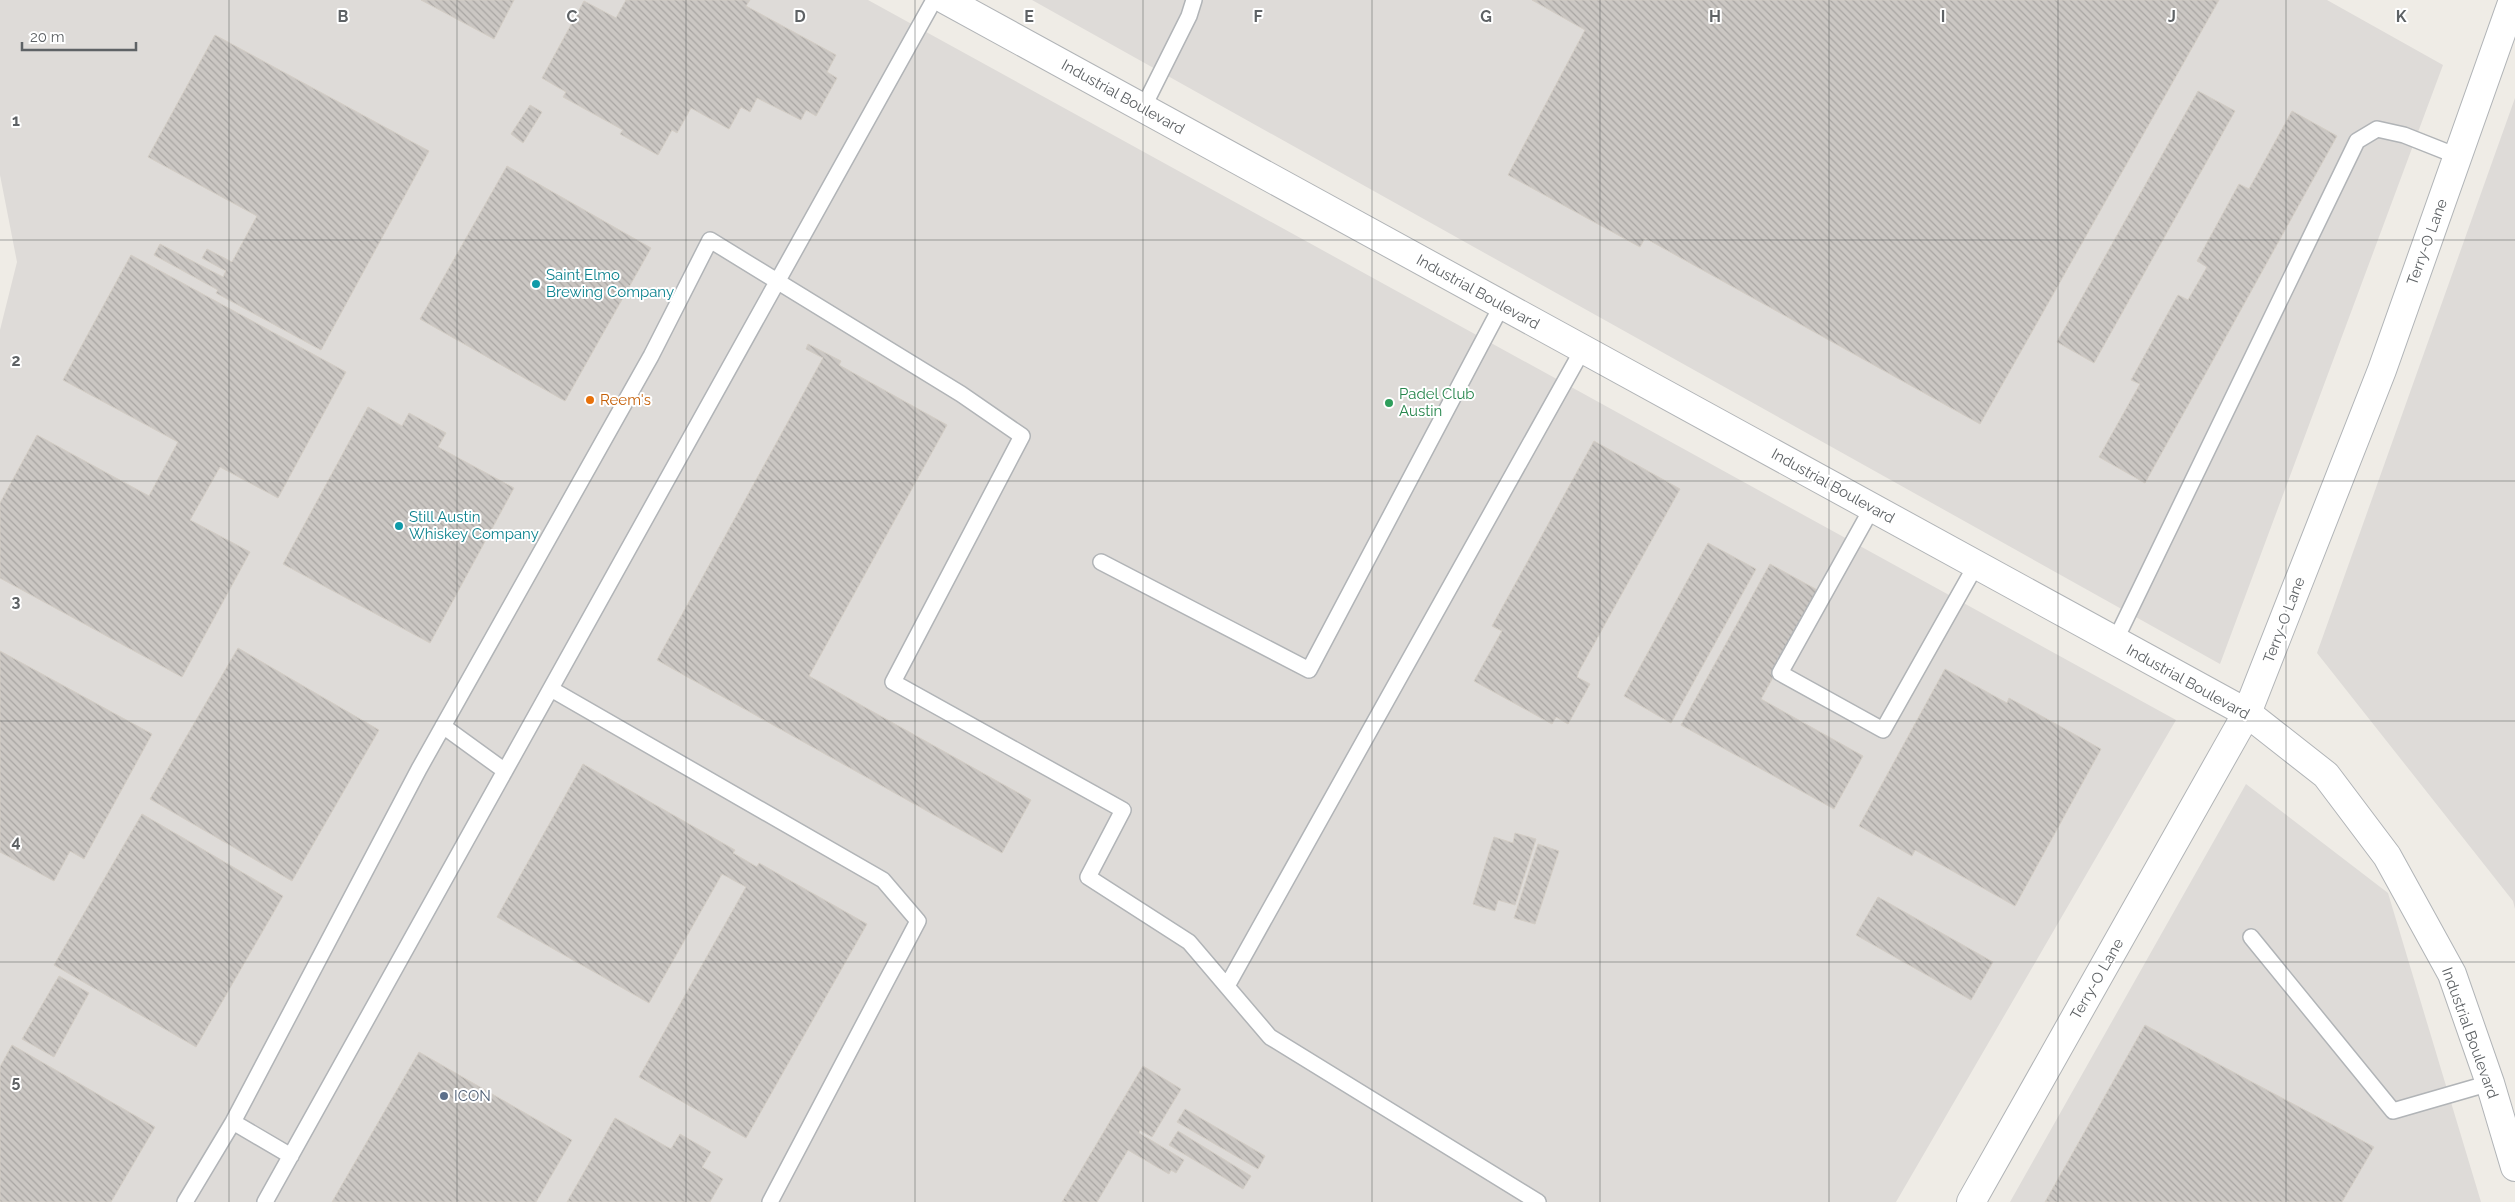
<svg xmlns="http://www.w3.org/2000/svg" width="2515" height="1202" viewBox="0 0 2515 1202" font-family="Raleway,sans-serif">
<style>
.industrial{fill:#dedbd8}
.building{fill:url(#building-back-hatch);stroke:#d3cdc5}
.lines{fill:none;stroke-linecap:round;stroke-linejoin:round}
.lane-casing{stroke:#b1b4b7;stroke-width:18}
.street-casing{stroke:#b1b4b7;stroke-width:30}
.lane{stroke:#fff;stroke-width:15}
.street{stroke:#fff;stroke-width:28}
.grid{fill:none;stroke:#5e6265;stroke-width:1;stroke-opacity:0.55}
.culture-dot{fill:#0f9aa8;stroke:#fff;stroke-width:2}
.food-dot{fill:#e8710a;stroke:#fff;stroke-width:2}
.leisure-dot{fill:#2e9e5b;stroke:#fff;stroke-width:2}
.service-dot{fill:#5c6f8a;stroke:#fff;stroke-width:2}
.labels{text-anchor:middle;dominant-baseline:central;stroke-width:4;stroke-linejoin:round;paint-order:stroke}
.street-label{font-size:15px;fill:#5e6265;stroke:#fff}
.culture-label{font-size:15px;fill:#0d838f;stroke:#fff;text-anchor:start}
.leisure-label{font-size:15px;fill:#27864d;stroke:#fff;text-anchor:start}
.food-label{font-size:15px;fill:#c56008;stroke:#fff;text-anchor:start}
.service-label{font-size:15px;fill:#4e5e75;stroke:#fff;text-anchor:start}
.grid-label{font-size:16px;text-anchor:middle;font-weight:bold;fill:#5e6265;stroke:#fff;stroke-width:4;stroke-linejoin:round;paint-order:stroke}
</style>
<defs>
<pattern id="building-back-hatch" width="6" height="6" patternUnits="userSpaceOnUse" patternTransform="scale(1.25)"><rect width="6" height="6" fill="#cbc7c3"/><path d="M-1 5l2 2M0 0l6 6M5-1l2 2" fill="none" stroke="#a8a5a2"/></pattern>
</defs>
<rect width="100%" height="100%" fill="#efece6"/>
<!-- industrial -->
<path class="industrial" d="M 0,0 L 868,0 L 2176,720 L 1896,1202 L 0,1202 L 0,330 L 17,262 L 0,175 Z
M 1032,0 L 2327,0 L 2443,65 L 2220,664 Z
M 2515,98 L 2515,909 L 2513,901 L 2317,653 Z
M 2246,784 L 2388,893 L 2481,1202 L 2010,1202 Z"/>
<!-- building -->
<path class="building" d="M 421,0 L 514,0 L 494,39 Z
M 626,0 L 750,0 L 746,6 L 836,55 L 827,72 L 837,78 L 816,116 L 806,110 L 801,120 L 757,98 L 750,112 L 741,107 L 729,129 L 691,108 L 677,133 L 672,130 L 658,155 L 620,134 L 623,130 L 563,97 L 566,92 L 542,78 L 584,1 L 616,18 Z
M 1532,0 L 2219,0 L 1980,424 L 1645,238 L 1640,247 L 1508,175 L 1585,30 Z
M 215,35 L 429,151 L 321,350 L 216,293 L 218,290 L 154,255 L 160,244 L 223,277 L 226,271 L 202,258 L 207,249 L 232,262 L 257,216 L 148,157 Z
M 2198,91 L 2235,111 L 2094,363 L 2057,342 Z
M 530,105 L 542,112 L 523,143 L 511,134 Z
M 2292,111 L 2337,136 L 2145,483 L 2099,457 L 2140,384 L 2131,380 L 2178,295 L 2188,300 L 2207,267 L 2197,261 L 2239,184 L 2249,189 Z
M 507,166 L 651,248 L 565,401 L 420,319 Z
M 131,255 L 346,372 L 278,498 L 220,467 L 190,520 L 250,552 L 182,677 L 0,578 L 0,503 L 37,435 L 149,496 L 178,442 L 63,380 Z
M 808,344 L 841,361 L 839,365 L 947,425 L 809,676 L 1031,800 L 1002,853 L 657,660 L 823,358 L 806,349 Z
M 368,407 L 402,426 L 409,413 L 446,433 L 438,447 L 514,488 L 430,643 L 283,564 Z
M 1594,441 L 1680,489 L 1579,671 L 1577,677 L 1590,684 L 1568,724 L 1556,717 L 1552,724 L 1474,681 L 1502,631 L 1492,626 Z
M 1708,543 L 1756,569 L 1671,723 L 1624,696 Z
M 1770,564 L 1821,592 L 1761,699 L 1863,756 L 1834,809 L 1681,725 Z
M 238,648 L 379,730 L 292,881 L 150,799 Z
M 0,651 L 152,734 L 84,859 L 70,851 L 54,881 L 0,852 Z
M 1945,669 L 2007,703 L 2009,698 L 2101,749 L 2015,906 L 1915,850 L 1912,856 L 1859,826 Z
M 583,764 L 735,850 L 733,853 L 757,867 L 759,863 L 867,924 L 746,1138 L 639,1077 L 746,887 L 722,874 L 649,1003 L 497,917 Z
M 142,814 L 283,896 L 196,1047 L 54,965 Z
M 1515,833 L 1536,839 L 1515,905 L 1498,900 L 1495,911 L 1473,904 L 1494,837 L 1513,843 Z
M 1538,844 L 1559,851 L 1535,924 L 1514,918 Z
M 1878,897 L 1993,962 L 1971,1000 L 1856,935 Z
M 59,976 L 89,993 L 54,1057 L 22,1039 Z
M 2145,1025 L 2374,1147 L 2342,1202 L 2045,1202 Z
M 12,1045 L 155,1127 L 111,1202 L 0,1202 L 0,1067 Z
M 419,1052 L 572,1140 L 536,1202 L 332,1202 Z
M 1143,1066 L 1181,1089 L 1152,1137 L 1140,1130 L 1139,1133 L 1184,1160 L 1176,1173 L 1171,1170 L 1169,1174 L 1128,1150 L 1097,1202 L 1062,1202 Z
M 1185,1109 L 1265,1156 L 1258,1169 L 1177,1122 Z
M 615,1118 L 671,1149 L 680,1134 L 711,1152 L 702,1167 L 723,1179 L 710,1202 L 567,1202 Z
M 1178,1131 L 1251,1176 L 1243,1189 L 1169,1145 Z"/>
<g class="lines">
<!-- lane casing -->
<g class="lane-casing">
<path id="lane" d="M 1143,108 L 1189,16 L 1194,0
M 1872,508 L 1780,673 L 1883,730 L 1976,565
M 1101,562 L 1309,670 L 1502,305
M 2115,641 L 2357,141 L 2377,129 L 2404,135 L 2457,156
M 551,689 L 883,880 L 918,921 L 770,1202
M 443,726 L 505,771
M 2251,937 L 2393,1111 L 2490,1083
M 1227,986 L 1583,349
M 233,1122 L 419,769 L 651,356 L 710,240 L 961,394 L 1022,436 L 893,682 L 1123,810 L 1088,877 L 1189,942 L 1270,1037 L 1538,1202
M 185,1202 L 233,1122 L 291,1156
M 265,1202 L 934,0"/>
</g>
<!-- street casing -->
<g class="street-casing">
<path id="street" d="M 946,0 L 2247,713 L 2326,775 L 2387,856 L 2452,974 L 2490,1083 L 2515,1167
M 1971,1202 L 2247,713 L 2382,370 L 2513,0"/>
</g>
<!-- lane -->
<use href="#lane" class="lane"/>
<!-- street -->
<use href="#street" class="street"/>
</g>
<!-- grid -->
<path class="grid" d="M 229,0 L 229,1202M 457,0 L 457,1202M 686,0 L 686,1202M 915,0 L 915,1202M 1143,0 L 1143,1202M 1372,0 L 1372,1202M 1600,0 L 1600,1202M 1829,0 L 1829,1202M 2058,0 L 2058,1202M 2286,0 L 2286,1202M 0,240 L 2515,240M 0,481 L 2515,481M 0,721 L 2515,721M 0,962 L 2515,962"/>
<!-- markers -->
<g class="culture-dot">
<circle cx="536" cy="284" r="5"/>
<circle cx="399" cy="526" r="5"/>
</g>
<circle class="food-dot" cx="590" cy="400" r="5"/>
<circle class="leisure-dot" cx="1389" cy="403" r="5"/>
<circle class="service-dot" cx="444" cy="1096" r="5"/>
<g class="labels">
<!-- street labels -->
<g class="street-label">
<text transform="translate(1123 97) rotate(29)">Industrial Boulevard</text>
<text transform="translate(2427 242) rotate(-70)">Terry-O Lane</text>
<text transform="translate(1478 292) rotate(29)">Industrial Boulevard</text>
<text transform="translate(1833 486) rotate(29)">Industrial Boulevard</text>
<text transform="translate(2284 620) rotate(-69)">Terry-O Lane</text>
<text transform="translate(2188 682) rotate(29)">Industrial Boulevard</text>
<text transform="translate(2097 979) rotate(-60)">Terry-O Lane</text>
<text transform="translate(2470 1033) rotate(70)">Industrial Boulevard</text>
</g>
<!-- culture labels -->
<g class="culture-label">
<text x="546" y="275">Saint Elmo<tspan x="546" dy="17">Brewing Company</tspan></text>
<text x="409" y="517">Still Austin<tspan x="409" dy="17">Whiskey Company</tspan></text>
</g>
<!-- leisure labels -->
<g class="leisure-label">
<text x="1399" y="394">Padel Club<tspan x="1399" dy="17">Austin</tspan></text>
</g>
<!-- food labels -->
<g class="food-label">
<text x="600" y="400">Reem's</text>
</g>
<!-- service labels -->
<g class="service-label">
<text x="454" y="1096">ICON</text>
</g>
</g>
<g class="grid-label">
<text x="343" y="22">B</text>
<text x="572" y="22">C</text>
<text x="800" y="22">D</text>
<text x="1029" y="22">E</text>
<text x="1258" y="22">F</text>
<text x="1486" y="22">G</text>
<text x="1715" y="22">H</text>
<text x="1943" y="22">I</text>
<text x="2172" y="22">J</text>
<text x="2401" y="22">K</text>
<text x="16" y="126">1</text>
<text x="16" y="366">2</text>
<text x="16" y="607">3</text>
<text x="16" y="847">4</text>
<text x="16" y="1087">5</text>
</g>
<!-- scale -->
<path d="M22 42v8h114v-8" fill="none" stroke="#5e6265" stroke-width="2.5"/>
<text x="30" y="42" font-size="15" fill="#5e6265" stroke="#ffffff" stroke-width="4" paint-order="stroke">20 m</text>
</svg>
